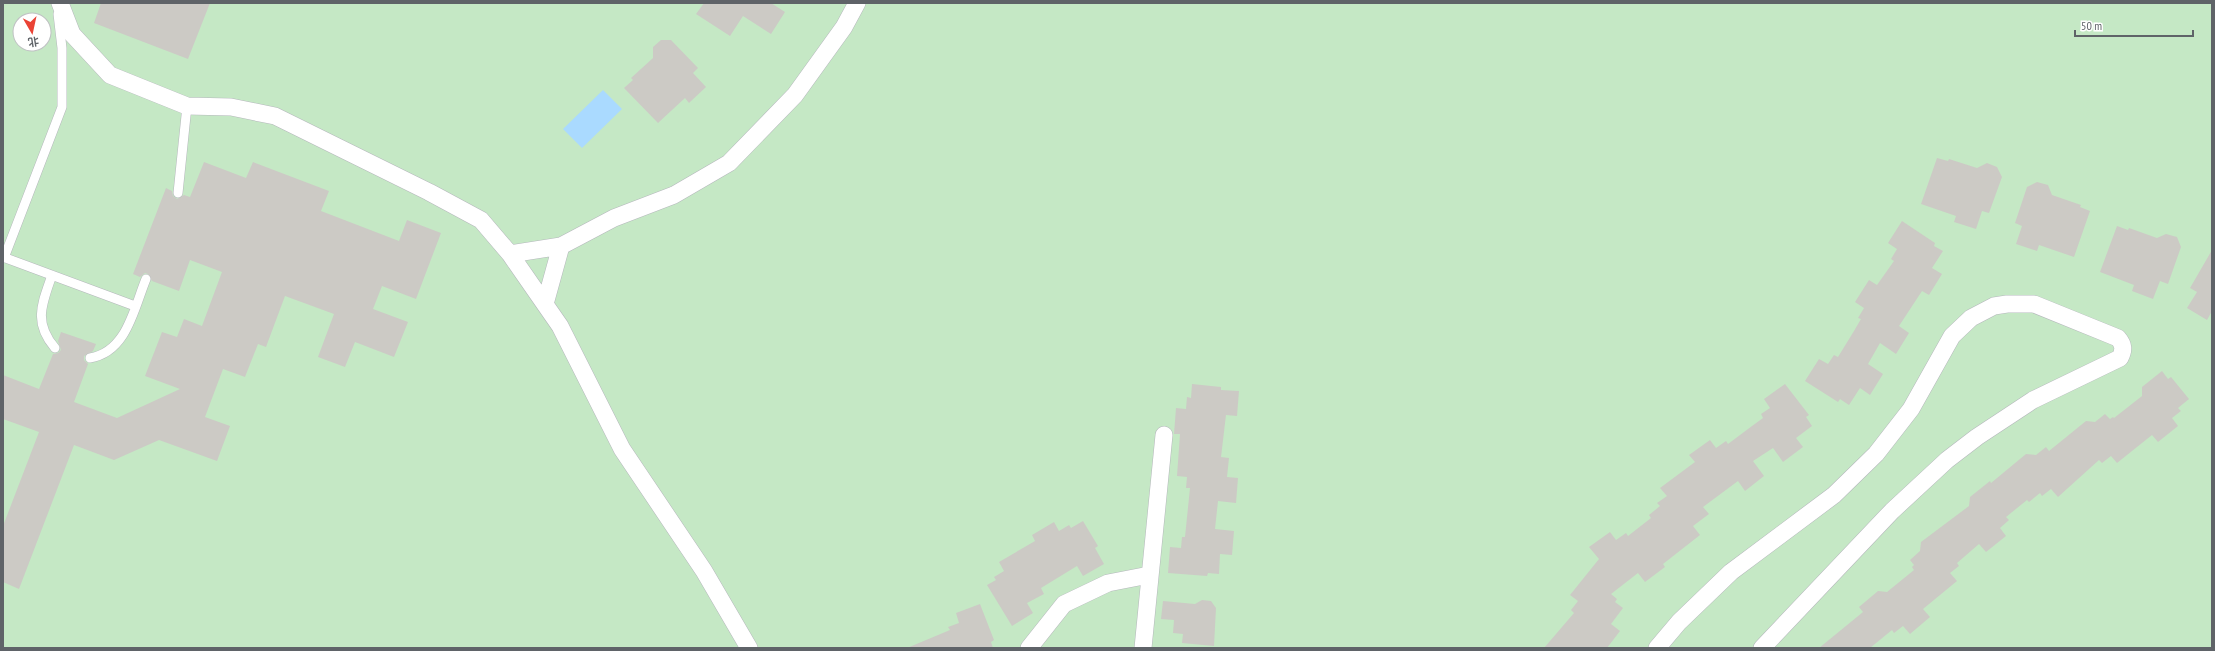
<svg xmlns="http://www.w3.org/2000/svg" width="2215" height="651" viewBox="0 0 2215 651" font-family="'PT Sans Narrow','Noto Sans SC',sans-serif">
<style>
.green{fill:#c5e8c5;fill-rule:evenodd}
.water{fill:#aadaff}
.building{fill:#cccac5}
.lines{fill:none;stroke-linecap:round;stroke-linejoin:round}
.lane-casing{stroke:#b5b8bc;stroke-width:10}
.street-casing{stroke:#b5b8bc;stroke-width:18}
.lane{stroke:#fff;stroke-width:9}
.street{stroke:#fff;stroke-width:17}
</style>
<rect width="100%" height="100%" fill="#f1efe8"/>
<!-- green -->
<path class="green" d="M 3,3 L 2212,3 L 2212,648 L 3,648 ZM 20,20 L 44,20 L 44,44 L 20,44 Z"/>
<!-- water -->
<path class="water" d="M 603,90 L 622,109 L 582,148 L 563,129 Z"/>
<!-- building -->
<path class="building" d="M 101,3 L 210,3 L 188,59 L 94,23 Z
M 704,3 L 771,3 L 785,12 L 771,34 L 743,16 L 730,36 L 696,14 Z
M 661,40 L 671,40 L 698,68 L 693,73 L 706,87 L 689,103 L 685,98 L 658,123 L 624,88 L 633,80 L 631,78 L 653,58 L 653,47 Z
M 1937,158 L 1948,161 L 1949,159 L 1977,168 L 1987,163 L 1997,167 L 2002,177 L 1989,213 L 1982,211 L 1976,229 L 1954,222 L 1956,216 L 1921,204 Z
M 204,162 L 246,178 L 253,162 L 329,191 L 321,211 L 399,241 L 407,220 L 441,233 L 416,299 L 382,286 L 373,309 L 408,322 L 394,357 L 355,342 L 345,367 L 318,357 L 334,314 L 285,296 L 266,347 L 258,344 L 245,377 L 223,369 L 205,417 L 230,426 L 217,461 L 159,440 L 114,460 L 74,445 L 19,589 L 3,582 L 3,526 L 39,432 L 3,419 L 3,375 L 39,389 L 53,354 L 58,353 L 61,350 L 58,341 L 61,332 L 96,344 L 93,351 L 84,356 L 84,360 L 88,364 L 74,402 L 117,418 L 180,389 L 145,376 L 162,332 L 177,337 L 184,319 L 202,326 L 222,272 L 190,260 L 179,291 L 152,281 L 148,274 L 145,273 L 140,277 L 133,274 L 166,188 L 172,191 L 173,196 L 177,199 L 184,195 L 190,197 Z
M 2037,182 L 2048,185 L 2052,195 L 2081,205 L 2080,207 L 2090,211 L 2074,257 L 2039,245 L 2037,251 L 2016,244 L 2022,226 L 2015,223 L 2027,187 Z
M 1902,221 L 1935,243 L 1934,246 L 1943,251 L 1932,268 L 1942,274 L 1929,295 L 1922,291 L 1899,326 L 1909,333 L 1896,354 L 1880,343 L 1868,364 L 1883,374 L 1870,395 L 1860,388 L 1849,405 L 1840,399 L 1838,402 L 1805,381 L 1819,359 L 1828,364 L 1834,355 L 1838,357 L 1854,331 L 1861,319 L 1858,318 L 1864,308 L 1855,302 L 1869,280 L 1877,285 L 1894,261 L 1891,259 L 1897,249 L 1888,243 Z
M 2117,226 L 2128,230 L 2129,228 L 2157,238 L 2166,234 L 2177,237 L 2181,247 L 2168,284 L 2160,281 L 2153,299 L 2132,291 L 2134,285 L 2100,272 Z
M 2212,250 L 2212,311 L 2207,320 L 2187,308 L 2197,292 L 2190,288 Z
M 2162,371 L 2168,379 L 2171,377 L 2189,399 L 2178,408 L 2181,411 L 2172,418 L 2178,426 L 2158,442 L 2152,435 L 2117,463 L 2111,456 L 2102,463 L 2099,460 L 2058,497 L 2051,489 L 2042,496 L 2040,493 L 2029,502 L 2027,500 L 2006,517 L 2009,520 L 2000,528 L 2006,536 L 1986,552 L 1979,544 L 1957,563 L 1959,566 L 1950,573 L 1957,581 L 1923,609 L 1930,617 L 1910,634 L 1903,626 L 1894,633 L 1892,630 L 1870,648 L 1819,648 L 1863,612 L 1859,607 L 1878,591 L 1887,592 L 1914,570 L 1912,567 L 1914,565 L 1910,560 L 1920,551 L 1921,542 L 1969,506 L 1970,497 L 1990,481 L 1991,483 L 2026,454 L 2036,455 L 2046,447 L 2049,451 L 2086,421 L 2095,422 L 2105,414 L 2110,419 L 2113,417 L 2114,418 L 2142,396 L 2142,387 Z
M 1192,384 L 1221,387 L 1221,390 L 1239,391 L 1237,416 L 1226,415 L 1221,457 L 1229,458 L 1227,477 L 1238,478 L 1236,503 L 1218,501 L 1215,529 L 1234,531 L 1232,555 L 1220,554 L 1219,574 L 1208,573 L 1207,576 L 1168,573 L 1170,547 L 1181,548 L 1182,537 L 1185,537 L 1190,488 L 1186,488 L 1187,477 L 1177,476 L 1180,434 L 1174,434 L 1176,408 L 1186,409 L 1187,397 L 1191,398 Z
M 1785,384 L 1809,415 L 1806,417 L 1812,426 L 1796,438 L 1803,447 L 1783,462 L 1773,448 L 1753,461 L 1764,476 L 1745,491 L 1738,481 L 1703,507 L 1709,514 L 1693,526 L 1700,535 L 1663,564 L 1665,567 L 1645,582 L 1638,573 L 1611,594 L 1617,599 L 1615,602 L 1623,608 L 1611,624 L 1620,631 L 1607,648 L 1544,648 L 1574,613 L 1571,610 L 1578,601 L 1570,595 L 1599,559 L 1589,547 L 1610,532 L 1616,540 L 1626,533 L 1628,536 L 1651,518 L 1649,515 L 1660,506 L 1657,503 L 1667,496 L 1660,488 L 1695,462 L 1689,455 L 1710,440 L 1716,448 L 1726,441 L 1728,444 L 1752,426 L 1763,418 L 1761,414 L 1770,408 L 1764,399 Z
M 1083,521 L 1098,546 L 1095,548 L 1104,564 L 1083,576 L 1077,566 L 1041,588 L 1044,594 L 1027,603 L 1033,613 L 1012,626 L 987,585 L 996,580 L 994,577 L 1004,571 L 999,562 L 1035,541 L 1032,535 L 1054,522 L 1059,531 L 1069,525 L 1071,528 Z
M 1202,600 L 1211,601 L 1216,608 L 1214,646 L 1182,643 L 1183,634 L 1173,633 L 1174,620 L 1161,619 L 1163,601 L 1195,604 Z
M 980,604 L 994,640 L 991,642 L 993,648 L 907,648 L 950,630 L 948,627 L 959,623 L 956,613 Z"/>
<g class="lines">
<!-- lane casing -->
<g class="lane-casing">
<path id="lane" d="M 178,193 L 187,106
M 3,257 L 135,306
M 4,258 L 62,107 L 62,48 L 58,14
M 52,275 C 42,304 33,322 55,348
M 90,358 C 127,352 134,308 146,279"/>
</g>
<!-- street casing -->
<g class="street-casing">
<path id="street" d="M 60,3 L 72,34 L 110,75 L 187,106 L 231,107 L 275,116 L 429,192 L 481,220 L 510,254 L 560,326 L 622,449 L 704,571 L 749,648
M 510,254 L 561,246
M 545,304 L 561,246 L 614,218 L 674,195 L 729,163 L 795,95 L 844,27 L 857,3
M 1029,648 L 1064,604 L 1108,583 L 1149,575
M 1143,648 L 1164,435
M 1657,648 L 1679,622 L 1731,572 L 1834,495 L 1876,454 L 1911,409 L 1952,336 L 1971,318 L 1994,306 L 2007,304 L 2034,304 L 2118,338 C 2124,345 2124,350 2120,358 L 2033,400 L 1977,437 L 1947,460 L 1892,511 L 1762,648"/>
</g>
<!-- lane -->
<use href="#lane" class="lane"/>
<!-- street -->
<use href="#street" class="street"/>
</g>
<!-- border -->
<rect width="2215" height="651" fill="none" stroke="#5f6368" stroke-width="8"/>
<!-- north arrow -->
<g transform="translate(32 32) rotate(171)"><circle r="19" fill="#ffffff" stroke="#bfc1c3"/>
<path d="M0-3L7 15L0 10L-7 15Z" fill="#ea4335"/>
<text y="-6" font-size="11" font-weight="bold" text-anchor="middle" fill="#5f6368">北</text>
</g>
<!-- scale -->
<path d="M2075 30v6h118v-6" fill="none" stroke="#5f6368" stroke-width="2"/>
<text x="2081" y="30" font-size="12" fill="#5f6368" stroke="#ffffff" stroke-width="3" paint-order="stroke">50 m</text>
</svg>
